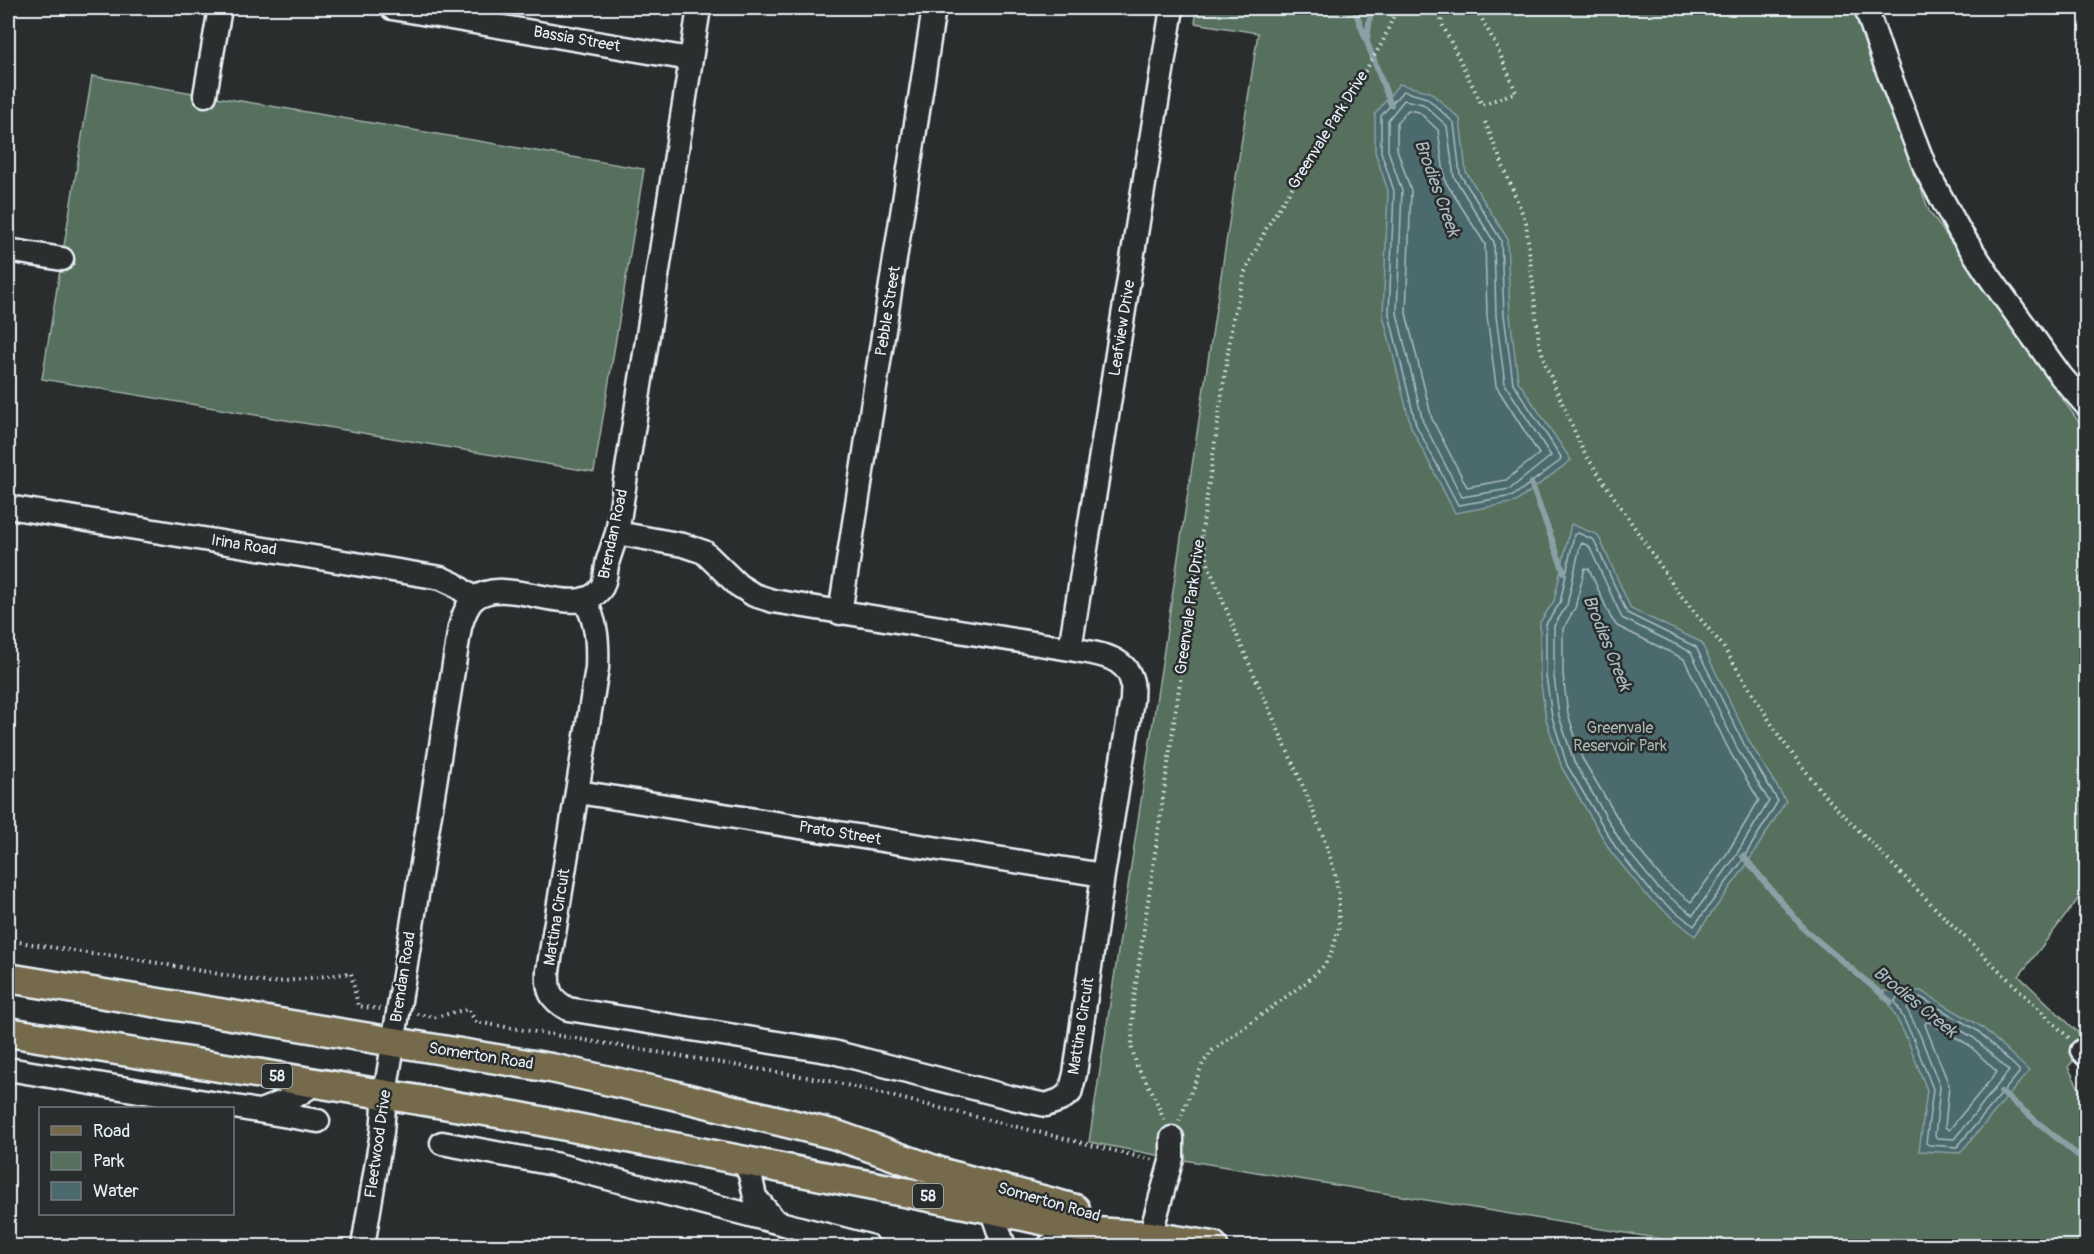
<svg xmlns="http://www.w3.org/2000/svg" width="2094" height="1254" viewBox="0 0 2094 1254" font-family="Pangolin,sans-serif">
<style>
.green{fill:#57705d;stroke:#a0b0aa;stroke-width:1.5}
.water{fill:#4c6a6e;stroke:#8aa0a5;stroke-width:1.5}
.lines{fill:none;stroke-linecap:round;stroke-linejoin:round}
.shore{stroke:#aabbc1;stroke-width:1.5}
.stream{stroke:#8aa0a5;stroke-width:6}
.minor-casing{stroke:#e8f1f8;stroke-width:27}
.major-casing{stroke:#e8f1f8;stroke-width:33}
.path{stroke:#e8f1f8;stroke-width:4;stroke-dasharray:1.5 4.5;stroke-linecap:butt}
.minor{stroke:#2a2d2e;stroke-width:22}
.major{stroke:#756b4b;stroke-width:28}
.labels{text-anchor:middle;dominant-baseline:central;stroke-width:5;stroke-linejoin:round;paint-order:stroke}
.shield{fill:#2a2d2e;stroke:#afb6bb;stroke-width:1.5}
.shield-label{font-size:15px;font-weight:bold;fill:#e8f1f8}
.street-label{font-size:16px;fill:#e8f1f8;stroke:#2a2d2e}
.park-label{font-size:16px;fill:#a7b7b2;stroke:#2a2d2e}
.water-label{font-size:18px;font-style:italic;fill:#aabbc1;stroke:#2a2d2e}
</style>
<rect width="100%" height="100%" fill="#2a2d2e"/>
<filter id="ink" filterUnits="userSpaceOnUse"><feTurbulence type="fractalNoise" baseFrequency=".0167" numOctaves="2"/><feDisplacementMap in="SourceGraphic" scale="12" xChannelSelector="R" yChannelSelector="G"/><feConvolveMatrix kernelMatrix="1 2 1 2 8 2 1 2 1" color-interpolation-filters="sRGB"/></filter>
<g filter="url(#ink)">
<!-- green -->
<path class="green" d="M 1197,8 L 1856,8 L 1929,211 L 2086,432 L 2086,889 L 2019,976 L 2086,1040 L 2086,1046 L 2068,1067 L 2086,1102 L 2086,1246 L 1704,1246 L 1172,1158 L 1089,1142 L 1258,33 L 1195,23 Z
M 92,76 L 644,169 L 594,472 L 42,379 Z"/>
<!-- water -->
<path class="water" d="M 1399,84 L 1430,92 L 1460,119 L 1466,172 L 1507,238 L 1510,315 L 1518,381 L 1571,460 L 1516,502 L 1455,513 L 1411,427 L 1383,315 L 1388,191 L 1375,152 L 1375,114 Z
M 1571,524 L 1598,535 L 1631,609 L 1701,642 L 1750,743 L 1786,801 L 1745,867 L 1695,936 L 1649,898 L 1611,852 L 1562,768 L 1546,719 L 1540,677 L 1540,622 L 1554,601 Z
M 1883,991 L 1921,991 L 1982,1027 L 2029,1071 L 1960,1153 L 1919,1151 L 1927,1090 L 1908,1041 Z"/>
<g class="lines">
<!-- shore -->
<path class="shore" d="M 1403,91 L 1427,98 L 1454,123 L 1460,174 L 1501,240 L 1504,315 L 1513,383 L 1561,457 L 1560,461 L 1513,496 L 1458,505 L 1416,425 L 1389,314 L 1394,191 L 1381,152 L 1381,116 Z
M 1404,100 L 1423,104 L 1447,126 L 1454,177 L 1494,242 L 1496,316 L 1505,384 L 1551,456 L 1510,489 L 1462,497 L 1423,422 L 1397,313 L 1402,191 L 1388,150 L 1388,120 Z
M 1408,110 L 1419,112 L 1438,130 L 1445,181 L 1485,244 L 1487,316 L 1496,386 L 1539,454 L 1506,480 L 1467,487 L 1432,419 L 1406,313 L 1411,191 L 1397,149 L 1397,123 Z
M 1578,533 L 1594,540 L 1627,613 L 1696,647 L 1745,746 L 1778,801 L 1740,864 L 1694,926 L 1653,894 L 1616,848 L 1567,765 L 1552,717 L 1546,676 L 1546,624 L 1560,603 L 1574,535 Z
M 1582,543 L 1589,546 L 1622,618 L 1691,652 L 1738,750 L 1769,801 L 1733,860 L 1693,915 L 1658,888 L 1622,844 L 1574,762 L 1559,716 L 1554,676 L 1554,626 L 1567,605 L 1580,546 Z
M 1585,568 L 1589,569 L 1611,618 L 1617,626 L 1684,659 L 1731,754 L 1759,800 L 1726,855 L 1691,902 L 1665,882 L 1630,839 L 1582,758 L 1568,714 L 1563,675 L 1563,629 L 1575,608 Z
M 1897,997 L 1920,997 L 1978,1031 L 2019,1070 L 2019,1073 L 1957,1147 L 1929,1145 L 1926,1143 L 1933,1089 L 1913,1038 L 1895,1001 Z
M 1909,1005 L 1918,1005 L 1974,1038 L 2009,1071 L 1954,1139 L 1937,1138 L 1935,1136 L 1940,1087 L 1920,1035 L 1907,1009 Z
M 1926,1022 L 1929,1022 L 1969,1045 L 1997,1072 L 1949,1130 L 1945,1127 L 1949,1085 L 1925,1025 Z"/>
<!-- stream -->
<path class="stream" d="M 1354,8 L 1391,105
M 1367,40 L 1371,8
M 1531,483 L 1564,572
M 1743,856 L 1805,930 L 1891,1002
M 2001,1092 L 2086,1162"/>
<!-- minor casing -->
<g class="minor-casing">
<path id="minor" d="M 392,8 L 690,59
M 1866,8 L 1883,58 L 1926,170 L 1960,232 L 1991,279 L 2061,376 L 2086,405
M 205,95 L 220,8
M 8,250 L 62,259
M 8,507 L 441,578 L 454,584 L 474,599
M 584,599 C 597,621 598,642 597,668 L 548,971 C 547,991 550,999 568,1009 L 833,1052 L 1013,1098 L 1046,1105 L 1060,1100 L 1070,1093 L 1075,1074 L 1103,875 L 1132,700 C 1132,695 1133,687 1132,682 C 1126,654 1091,653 1070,649 L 773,601 L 754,595 L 738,585 L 704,552 L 683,545 L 617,533
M 840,613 L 934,8
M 1070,649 L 1172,8
M 578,792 L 1103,875
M 2082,1051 L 2086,1055
M 8,1069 L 318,1121
M 260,1111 L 291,1099 L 316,1083
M 442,1143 L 554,1164 L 868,1246
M 743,1161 L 750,1174 L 755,1197 L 776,1222
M 980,1200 L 991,1209 L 1004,1246
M 1150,1236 L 1172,1158 L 1172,1138
M 363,1246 L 382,1132 L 385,1094 L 460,627 C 463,617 466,606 474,599 C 507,572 578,624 602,587 C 606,579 606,568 608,560 C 611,551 614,542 617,533 L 699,8
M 1049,1246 L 1097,1232"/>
</g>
<!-- major casing -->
<g class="major-casing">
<path id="major" d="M 8,978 L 551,1068 L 669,1094 L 836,1135 L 946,1174 L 1075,1209
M 8,1032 L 515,1116 L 991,1209 L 1097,1232 L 1150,1236 L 1213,1246"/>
</g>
<!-- path -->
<path class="path" d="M 1445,8 L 1441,22 L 1482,105 L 1516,92 L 1496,45 L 1476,8
M 1485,122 L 1526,222 L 1539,342 L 1546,366 L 1583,451 L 1678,592 L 1722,645 L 1781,739 L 1826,797 L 1944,917 L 2069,1038
M 8,940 L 92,954 L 118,956 L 269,983 L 351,973 L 358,1006 L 380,1009
M 417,1014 L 435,1017 L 468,1009 L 476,1022 L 830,1081 L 1152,1160
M 1164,1120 L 1153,1093 L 1137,1066 L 1132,1049 L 1133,1004 L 1233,318 L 1245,272 L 1267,227 L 1361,78 L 1382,43 L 1397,8
M 1179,1121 L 1203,1063 L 1213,1050 L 1305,983 L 1322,968 L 1329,958 L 1335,942 L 1339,927 L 1339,895 L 1335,874 L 1325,841 L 1306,793 L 1241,645 L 1209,567 L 1202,535"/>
<!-- minor -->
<use href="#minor" class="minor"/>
<!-- major -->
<use href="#major" class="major"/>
</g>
</g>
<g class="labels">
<!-- shield labels -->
<g class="shield">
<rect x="262" y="1064" width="30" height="24" rx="4.5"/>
<rect x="913" y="1184" width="30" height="24" rx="4.5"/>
</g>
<g class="shield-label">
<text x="277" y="1076">58</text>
<text x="928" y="1196">58</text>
</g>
<!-- street labels -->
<g class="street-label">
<text transform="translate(577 39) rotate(10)">Bassia Street</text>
<text transform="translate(1328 130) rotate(-58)">Greenvale Park Drive</text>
<text transform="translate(888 311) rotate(-81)">Pebble Street</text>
<text transform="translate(1122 328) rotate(-81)">Leafview Drive</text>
<text transform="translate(613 534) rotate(-78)">Brendan Road</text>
<text transform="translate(244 545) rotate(9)">Irina Road</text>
<text transform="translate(1190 607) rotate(-82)">Greenvale Park Drive</text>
<text transform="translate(840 833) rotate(9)">Prato Street</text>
<text transform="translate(557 917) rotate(-81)">Mattina Circuit</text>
<text transform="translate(403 977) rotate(-81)">Brendan Road</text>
<text transform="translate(1081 1026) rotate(-81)">Mattina Circuit</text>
<text transform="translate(481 1056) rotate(9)">Somerton Road</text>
<text transform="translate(378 1144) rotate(-82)">Fleetwood Drive</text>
<text transform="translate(1049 1202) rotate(16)">Somerton Road</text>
</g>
<!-- park labels -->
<g class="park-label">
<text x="1620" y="728">Greenvale<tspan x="1620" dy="18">Reservoir Park</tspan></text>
</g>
<!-- water labels -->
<g class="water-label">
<text transform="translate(1437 188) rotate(70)">Brodies Creek</text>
<text transform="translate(1607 643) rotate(68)">Brodies Creek</text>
<text transform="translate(1915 1002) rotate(39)">Brodies Creek</text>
</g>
</g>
<!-- margin -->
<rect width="2094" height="1254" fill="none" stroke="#2a2d2e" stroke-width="30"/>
<rect x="15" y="15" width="2064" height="1224" fill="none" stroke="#e8f1f8" stroke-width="2" filter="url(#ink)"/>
<!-- legend -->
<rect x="39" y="1107" width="195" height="108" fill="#2a2d2e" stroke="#767b7f" stroke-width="1.5"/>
<rect x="51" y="1126" width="30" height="9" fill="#756b4b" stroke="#767b7f" stroke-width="1.5"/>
<text x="93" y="1137" font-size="18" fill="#e8f1f8">Road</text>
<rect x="51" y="1152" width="30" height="18" fill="#57705d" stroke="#767b7f" stroke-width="1.5"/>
<text x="93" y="1167" font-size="18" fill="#e8f1f8">Park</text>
<rect x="51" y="1182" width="30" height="18" fill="#4c6a6e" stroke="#767b7f" stroke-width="1.5"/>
<text x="93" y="1197" font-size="18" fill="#e8f1f8">Water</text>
</svg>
